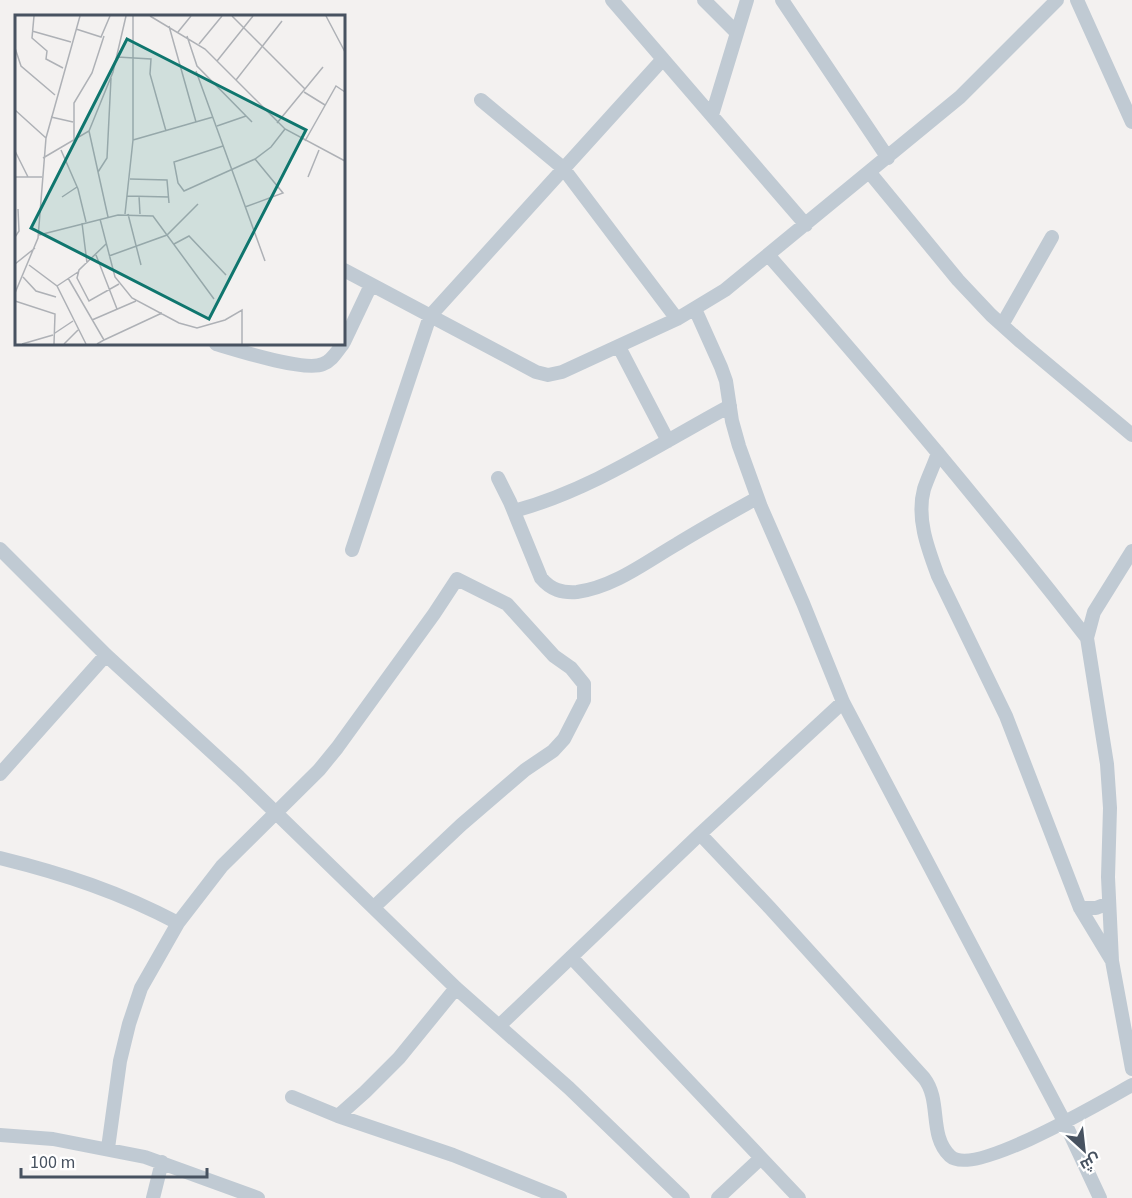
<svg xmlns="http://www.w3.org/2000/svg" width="1132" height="1198" viewBox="0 0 1132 1198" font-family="'Source Sans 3',Cairo,sans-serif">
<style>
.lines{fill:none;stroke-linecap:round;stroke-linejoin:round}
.minor{stroke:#c0cad3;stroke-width:14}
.inset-road{fill:none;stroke:#aeb1b6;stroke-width:1.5}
.view{fill:#0f766e;fill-opacity:0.15;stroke:#0f766e;stroke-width:3}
.inset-edge{fill:none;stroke:#475260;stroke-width:3}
</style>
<rect width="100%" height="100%" fill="#f3f1f0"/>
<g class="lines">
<!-- minor -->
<path class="minor" d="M 612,0 L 806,225
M 704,0 L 736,32
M 782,0 L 888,158
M 1077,0 L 1132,122
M 481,100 L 563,168 L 677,319
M 712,115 L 747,0
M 870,173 L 958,280 L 991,315 L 1021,342 L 1132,435
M 769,256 C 879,381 985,507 1087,638
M 344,270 L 536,372 L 548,375 L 562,372 L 677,319 L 725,290 L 960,97 L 1057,0
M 695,309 L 721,367 L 726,381 L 732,421 L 739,446 L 761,507 L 803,603 L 843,702 L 1065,1123 L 1100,1198
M 1002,325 L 1052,237
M 344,342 L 371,285
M 216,344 C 236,350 305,372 323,364 C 332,361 337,351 343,344
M 619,347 L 668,441
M 938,453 C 934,465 928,477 924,489 C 916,518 928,549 938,576 L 1006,716 L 1080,908 L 1112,961
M 498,478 L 510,502 L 541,578 C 551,590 562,593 577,592 C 614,587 646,562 677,544 C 703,528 730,513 757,498
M 514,511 C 592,490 659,444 730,406
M 0,549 L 106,655 L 239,777 L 456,988 L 569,1088 L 683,1198
M 352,550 L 430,316 L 663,59
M 1132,551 L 1094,612 L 1087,638 L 1107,764 L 1110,808 L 1108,877 L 1112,961 L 1132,1069
M 0,774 L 106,655
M 700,834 L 770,908 L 924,1078 C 942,1101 928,1135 950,1156 C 974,1178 1105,1100 1132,1085
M 0,858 C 65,874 119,892 178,923
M 1080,908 L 1096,908 L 1109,903
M 571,957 L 799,1198
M 500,1025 L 700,834 L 843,702
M 292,1097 L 338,1116 L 453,1155 L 560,1198
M 338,1116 L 365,1092 L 399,1058 L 456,988
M 0,1135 L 53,1139 L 145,1157 L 258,1198
M 108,1148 L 120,1061 L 129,1024 L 141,988 L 178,923 L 222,866 L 319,770 L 337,748 L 434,614 L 457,579 L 507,604 L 554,656 L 571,668 L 584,684 L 584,700 L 564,739 L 553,751 L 525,770 L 461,825 L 374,907
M 153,1198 L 162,1162
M 718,1198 L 761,1158"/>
</g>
<!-- overview -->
<g transform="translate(15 15)">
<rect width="330" height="330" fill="#f3f1f0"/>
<path class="inset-road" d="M 19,1 L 17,23 L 32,36 L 31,44 L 48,53M 135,1 L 190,34 L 270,114 L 330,146M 217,1 L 290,74M 311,1 L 330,37M 154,11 L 181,107M 61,14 L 86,22 L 95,1M 17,16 L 56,27M 163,17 L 176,1M 172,21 L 182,51 L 237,107M 184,29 L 207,1M 0,33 L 6,51 L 40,80M 102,42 L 136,44 L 135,59 L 151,116M 202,46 L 238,1M 181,56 L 250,246M 221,65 L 267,6M 289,77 L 310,90M 0,95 L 31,123M 36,102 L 58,107M 262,108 L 308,52M 202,111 L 231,101M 74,116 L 93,202M 118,125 L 198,102M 59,126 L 59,88 L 77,58 L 89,21M 290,126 L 321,71 L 330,77M 208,131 L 159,147 L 163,168 L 169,176 L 240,144 L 256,132 L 270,114M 46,135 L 63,174 L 71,207M 0,136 L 13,162M 28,143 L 74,116 L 98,57 L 111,1M 83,157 L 92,143 L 96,63M 0,162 L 27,162M 293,162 L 304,135M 115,164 L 152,165 L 154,188M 112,181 L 154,182M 124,181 L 125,199M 47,182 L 62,172M 230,192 L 268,178 L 240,144M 110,199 L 118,125 L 118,1M 113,199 L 126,250M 85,204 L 100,262 L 117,283 L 164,308 L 182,313 L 210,305 L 227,295 L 227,329M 67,208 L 72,248M 24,220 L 103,200 L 138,201 L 199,284M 0,222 L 4,216 L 3,194M 91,229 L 64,255 L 62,263 L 74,286 L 104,269M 159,229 L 174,221 L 211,260M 81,240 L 102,294M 94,241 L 152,220 L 183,189M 0,249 L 20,233M 14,250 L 42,271 L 71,329M 8,262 L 21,276 L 41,282M 53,263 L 89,325 L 82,329M 42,271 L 63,257M 0,278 L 23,223 L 31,123 L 65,1M 0,286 L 40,299 L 39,329M 77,305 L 121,286M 40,318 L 58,306M 89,325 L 147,298M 7,329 L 38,320M 49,329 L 63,315"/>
<path class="view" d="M 112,24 L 291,115 L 194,304 L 16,213 Z"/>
<rect width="330" height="330" class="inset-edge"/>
</g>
<!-- north arrow -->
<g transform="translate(1084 1150) rotate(153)" stroke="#ffffff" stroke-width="4.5" paint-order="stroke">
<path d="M0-4.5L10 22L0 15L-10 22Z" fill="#475260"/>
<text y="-9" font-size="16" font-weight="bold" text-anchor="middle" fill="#475260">ش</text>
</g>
<!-- scale -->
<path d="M21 1168v9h186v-9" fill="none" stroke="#475260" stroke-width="3"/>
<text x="30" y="1168" font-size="18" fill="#475260" stroke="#ffffff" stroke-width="4.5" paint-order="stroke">100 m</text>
</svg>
